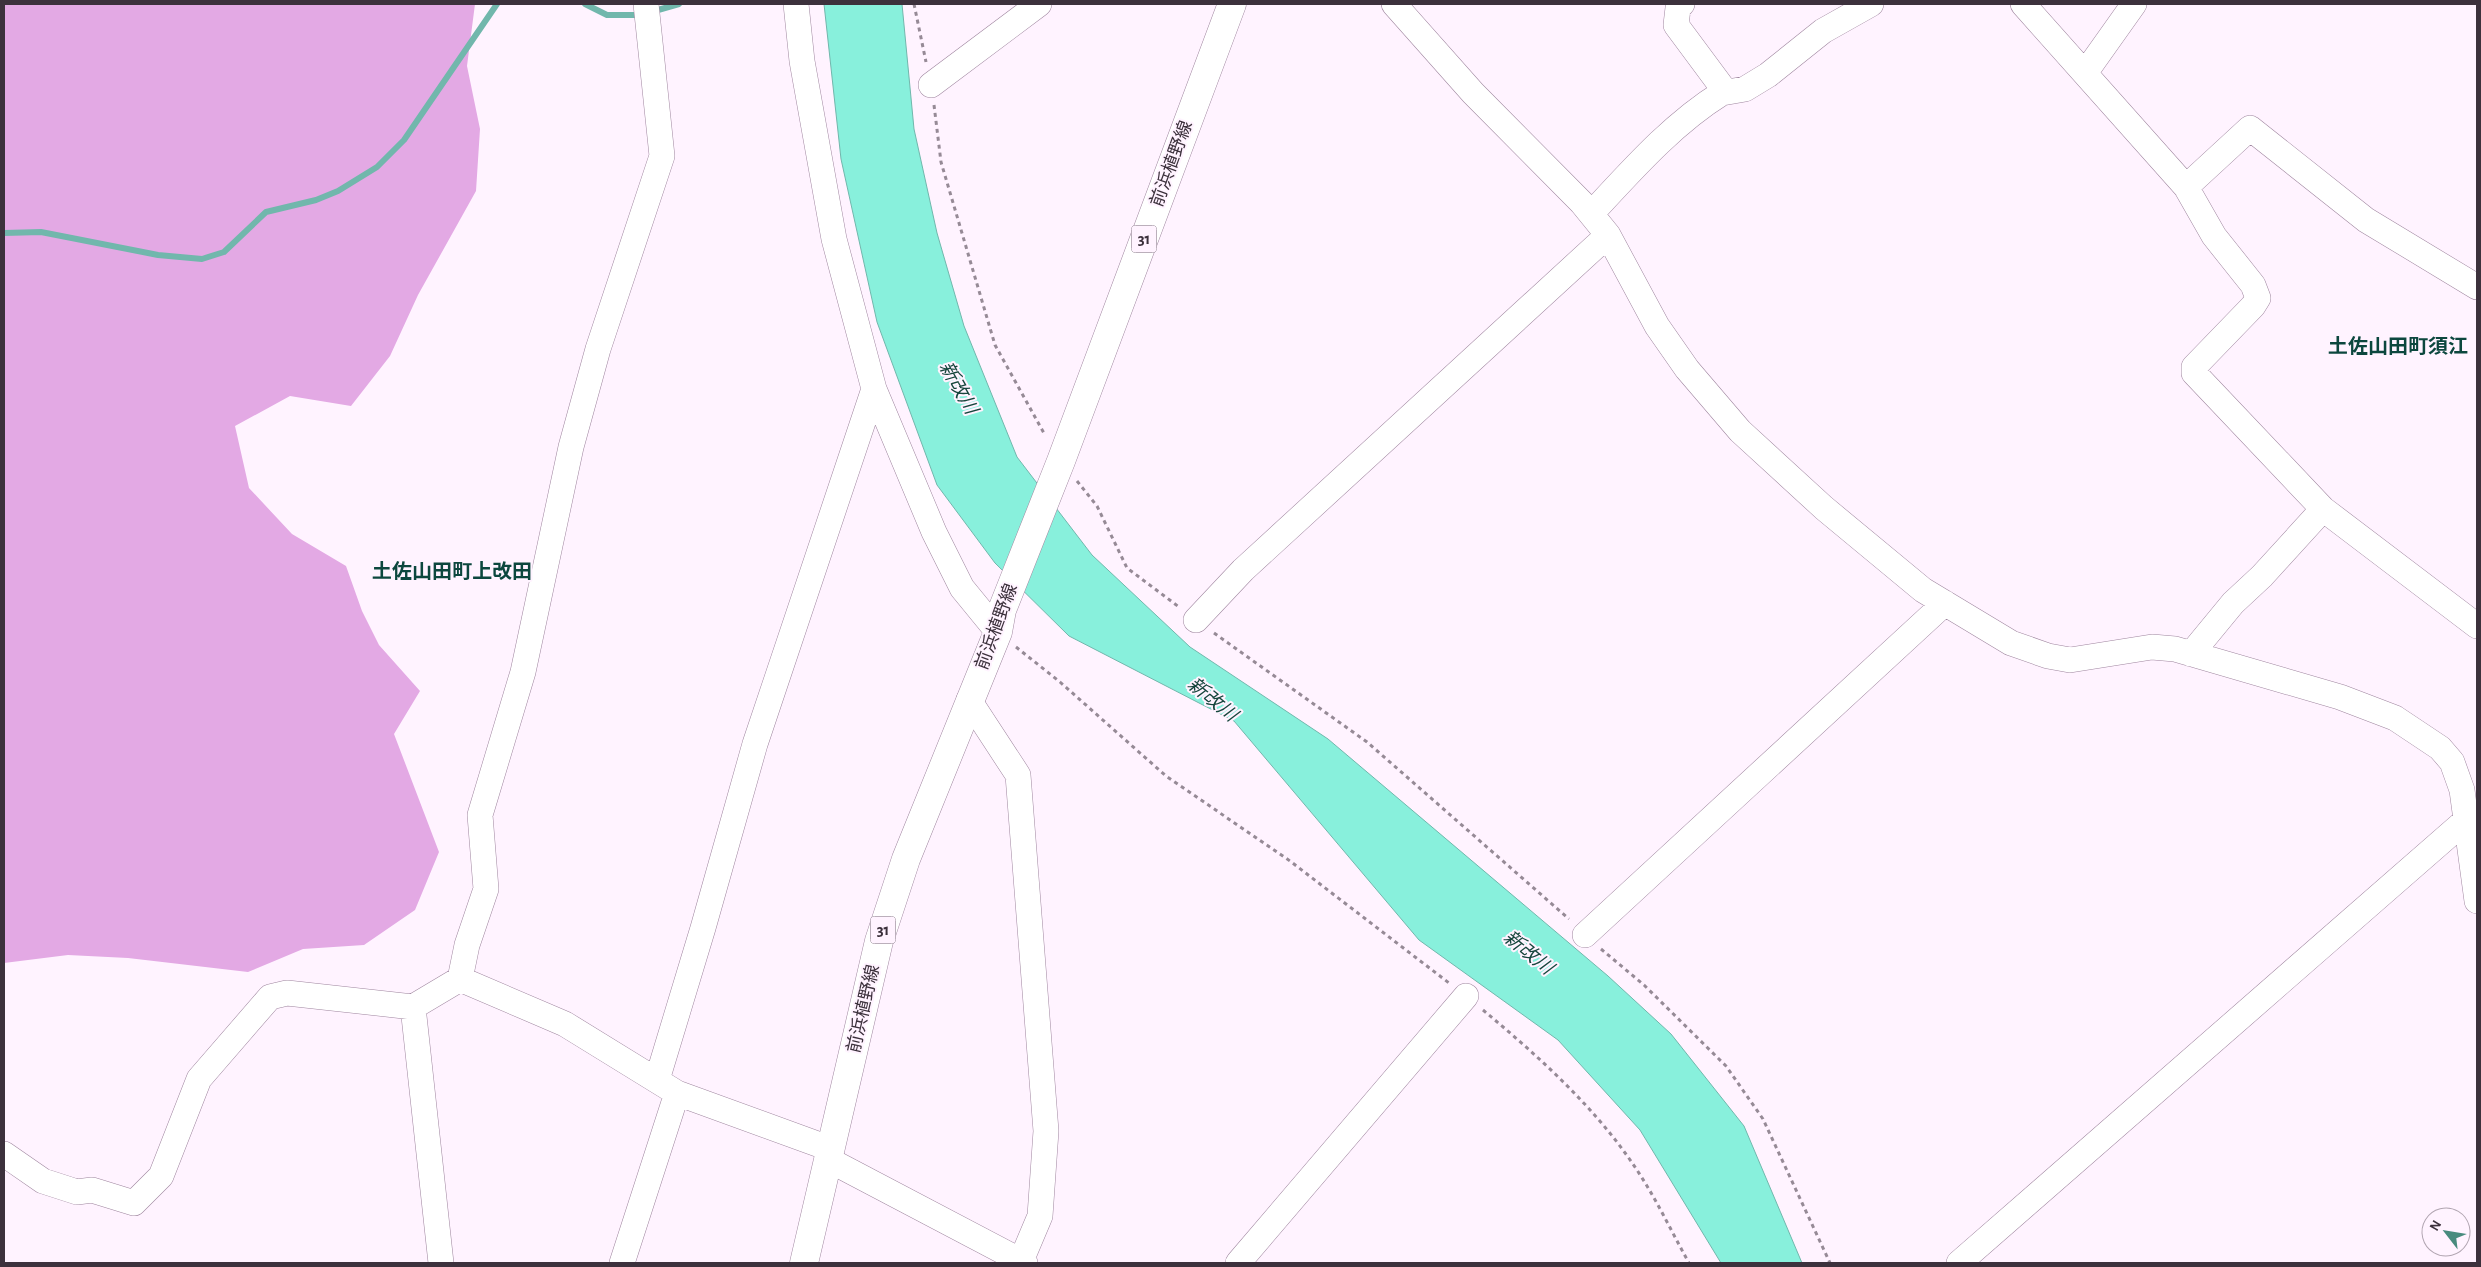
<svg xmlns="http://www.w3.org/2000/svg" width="2481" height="1267" viewBox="0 0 2481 1267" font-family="'Alegreya Sans','Noto Sans JP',sans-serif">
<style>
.forest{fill:#e3a9e4}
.water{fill:#88f0dc;stroke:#71b7ac}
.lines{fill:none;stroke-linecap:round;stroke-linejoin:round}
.stream{stroke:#71b7ac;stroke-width:6}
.street-casing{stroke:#9f869f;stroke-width:26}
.primary-casing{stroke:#9f869f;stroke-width:29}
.path{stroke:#968a96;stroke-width:3;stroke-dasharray:4 4;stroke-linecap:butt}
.street{stroke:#fff;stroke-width:25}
.primary{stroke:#fff;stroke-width:28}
.labels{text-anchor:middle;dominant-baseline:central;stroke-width:4;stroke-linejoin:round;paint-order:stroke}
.shield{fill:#fff3ff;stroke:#766b76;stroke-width:1}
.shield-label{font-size:16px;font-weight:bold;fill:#3c313c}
.street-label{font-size:18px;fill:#3c313c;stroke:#fff3ff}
.water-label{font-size:19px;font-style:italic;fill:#17463d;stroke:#fff3ff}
.quarter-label{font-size:20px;font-weight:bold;fill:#0c473e;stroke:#fff3ff}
</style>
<rect width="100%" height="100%" fill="#fff3ff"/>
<!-- forest -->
<path class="forest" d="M 4,4 L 475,4 L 467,66 L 480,129 L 476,191 L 418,295 L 390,356 L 351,406 L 290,396 L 235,426 L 249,488 L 292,534 L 346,566 L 362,611 L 379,645 L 420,691 L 394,734 L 439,852 L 415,910 L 364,945 L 303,949 L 248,972 L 128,958 L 68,955 L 4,963 Z"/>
<!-- water -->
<path class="water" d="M 824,4 L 902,4 L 914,129 L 937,233 L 964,326 L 1017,457 L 1092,555 L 1190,647 L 1328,739 L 1608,976 L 1671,1034 L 1744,1126 L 1802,1263 L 1721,1263 L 1640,1130 L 1558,1040 L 1419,940 L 1234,721 L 1069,636 L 995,563 L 937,485 L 877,322 L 841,159 Z"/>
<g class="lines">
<!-- stream -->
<path class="stream" d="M 585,4 L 607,15 L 641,15
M 651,12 L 679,4
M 4,233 L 41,232 L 158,255 L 202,259 L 224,252 L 266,212 L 316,200 L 338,191 L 377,167 L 404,140 L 497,4"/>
<!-- street casing -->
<g class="street-casing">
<path id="street" d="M 796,4 L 802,61 L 834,239 L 874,389 L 934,532 L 962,588 L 998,632
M 1394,4 L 1473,93 L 1582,203 L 1608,235 L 1657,326 L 1687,369 L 1740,431 L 1824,508 L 1923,590 L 2011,643 L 2048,656 L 2070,660 L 2152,647 L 2175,649 L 2340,697 L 2395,718 L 2440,748 L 2452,762 L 2462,790 L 2477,901
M 2023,4 L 2186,187 L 2250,128 L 2366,220 L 2477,287
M 2085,73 L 2134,4
M 931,85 L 1039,4
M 1722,93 L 1745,89 L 1768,75 L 1823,31 L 1871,4
M 2186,187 L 2214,236 L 2253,285 L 2258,298 L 2253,306 L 2194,367 L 2194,373 L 2323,509
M 1591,214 C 1631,171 1672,124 1722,93 L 1722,87 L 1676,25 L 1678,8 L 1682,4
M 1196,620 L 1243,570 L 1608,235
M 2191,654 L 2233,603 L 2262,576 L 2323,509 L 2477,626
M 969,700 L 1018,775 L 1046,1131 L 1040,1216 L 1021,1261
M 1585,935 L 1945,603
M 460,979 L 565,1024 L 677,1093 L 831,1149
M 657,1080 L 703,928 L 755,744 L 874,389
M 4,1154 L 43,1181 L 77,1192 L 92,1190 L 134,1203 L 161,1176 L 199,1079 L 270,997 L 287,993 L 413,1007
M 829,1160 L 1025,1263
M 441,1263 L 413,1007 L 460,979 L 467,945 L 486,889 L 480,815 L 523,672 L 571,447 L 598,349 L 662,156 L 646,4
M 622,1263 L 677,1093
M 1238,1263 L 1466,996
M 1959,1263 L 2465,821"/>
</g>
<!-- primary casing -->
<g class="primary-casing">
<path id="primary" d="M 804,1263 L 879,941 L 906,859 L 998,632 L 1002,610 L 1061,461 L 1232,4"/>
</g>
<!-- path -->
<path class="path" d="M 914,4 L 926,62
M 934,105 L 941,162 L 995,345 L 1045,435
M 1077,481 L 1097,506 L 1127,568 L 1179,607
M 1214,633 L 1367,742 L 1569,919
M 1016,647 L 1060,682 L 1166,776 L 1290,861 L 1449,983
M 1601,949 L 1644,985 L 1726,1066 L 1763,1119 L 1830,1263
M 1483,1010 C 1544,1061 1606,1117 1647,1186 C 1662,1211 1675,1238 1689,1263"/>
<!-- street -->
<use href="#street" class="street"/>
<!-- primary -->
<use href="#primary" class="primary"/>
</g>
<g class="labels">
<!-- shield labels -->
<g class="shield">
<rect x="1131.5" y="225.5" width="25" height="27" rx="4"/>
<rect x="870.5" y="916.5" width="25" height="27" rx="4"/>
</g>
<g class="shield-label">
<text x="1144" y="239">31</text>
<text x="883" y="930">31</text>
</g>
<!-- street labels -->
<g class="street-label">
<text transform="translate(1172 164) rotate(-70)">前浜植野線</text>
<text transform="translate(997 627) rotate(-70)">前浜植野線</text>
<text transform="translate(864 1009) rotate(-77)">前浜植野線</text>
</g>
<!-- water labels -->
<g class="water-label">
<text transform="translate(958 388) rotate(60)">新改川</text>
<text transform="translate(1212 700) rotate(39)">新改川</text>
<text transform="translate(1528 953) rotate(39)">新改川</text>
</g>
<!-- quarter labels -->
<g class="quarter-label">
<text x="2398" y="347">土佐山田町須江</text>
<text x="452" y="572">土佐山田町上改田</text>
</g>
</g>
<!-- border -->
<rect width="2481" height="1267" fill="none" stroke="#3c313c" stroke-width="10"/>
<!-- north arrow -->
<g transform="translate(2446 1232) rotate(301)"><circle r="24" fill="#fff3ff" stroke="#b1a5b1"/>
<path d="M0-4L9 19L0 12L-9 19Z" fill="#488b7e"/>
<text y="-8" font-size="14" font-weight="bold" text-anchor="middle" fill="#3c313c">N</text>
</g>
</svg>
